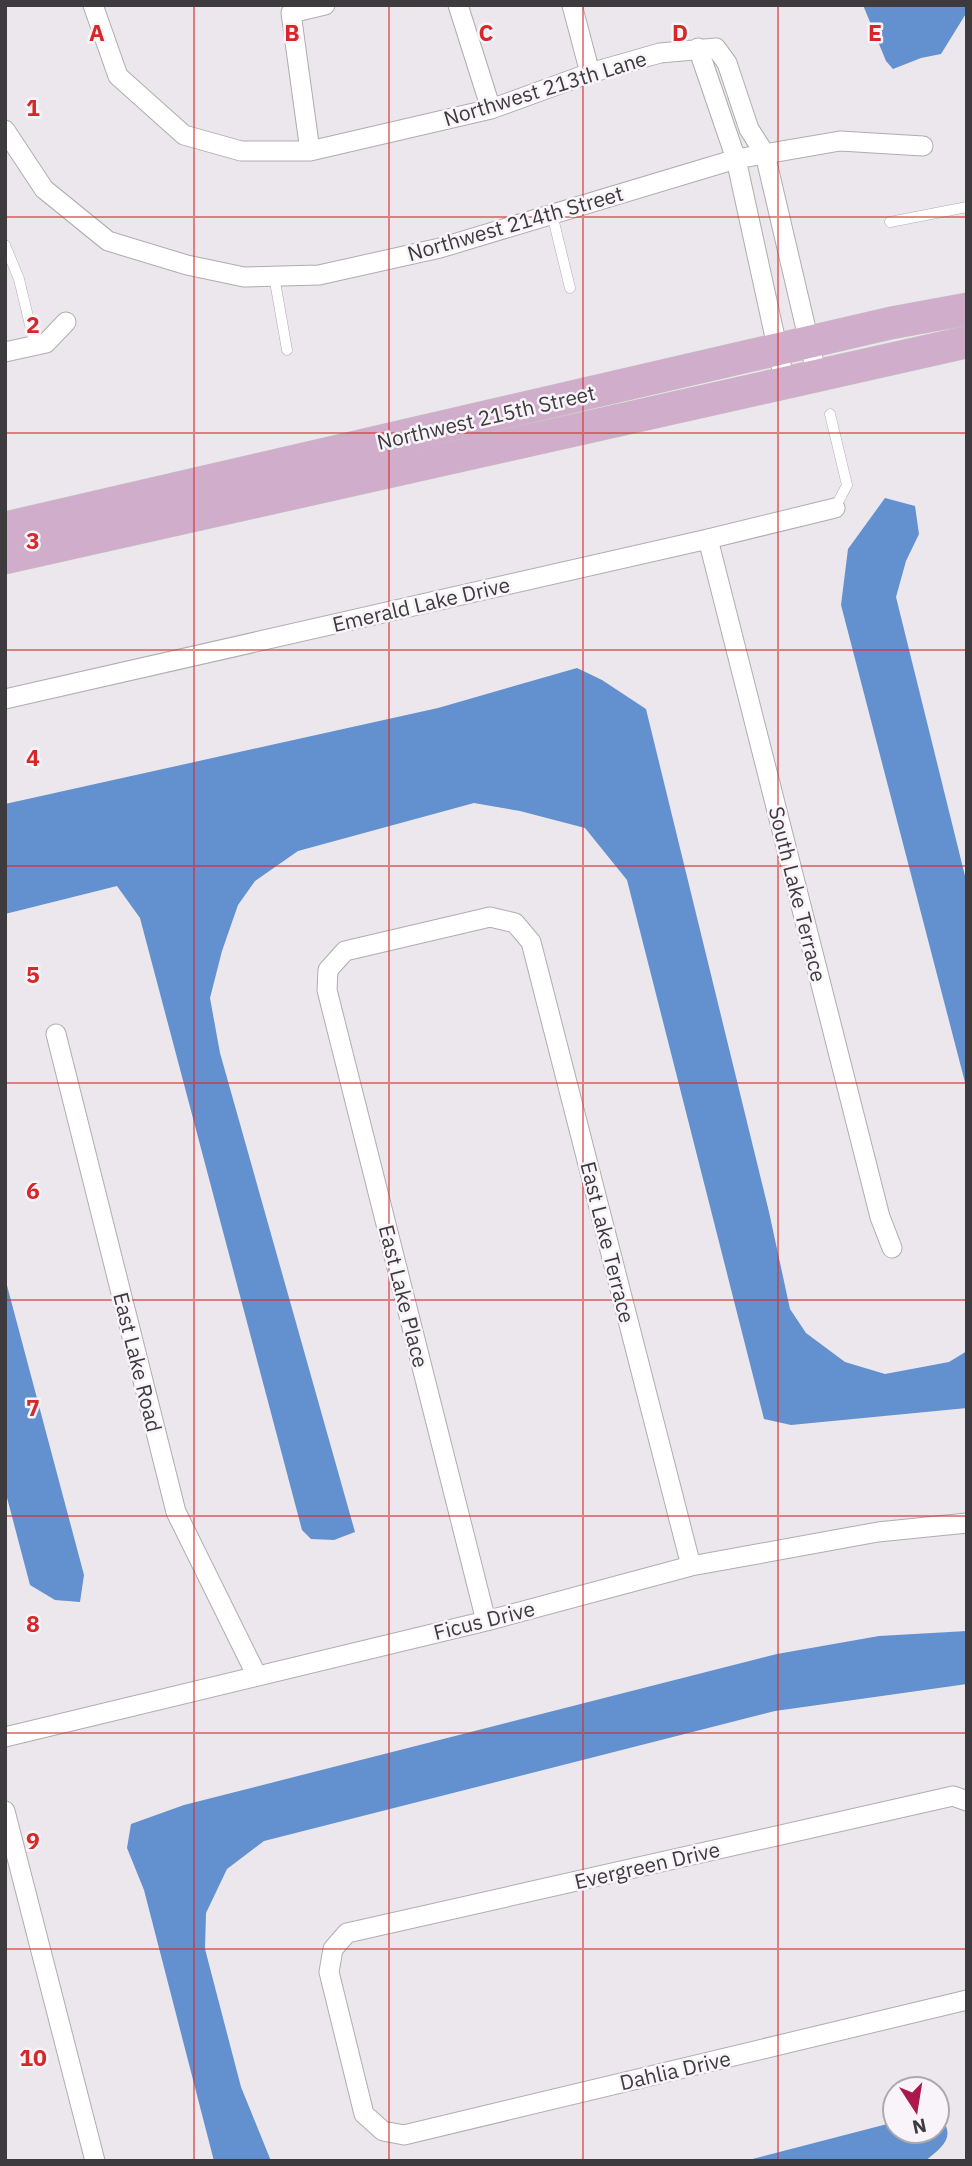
<svg xmlns="http://www.w3.org/2000/svg" width="972" height="2166" viewBox="0 0 972 2166" font-family="'IBM Plex Sans',sans-serif">
<style>
.water{fill:#6390ce}
.lines{fill:none;stroke-linecap:round;stroke-linejoin:round}
.service-casing{stroke:#b0acb0;stroke-width:11}
.minor-casing{stroke:#b0acb0;stroke-width:21}
.primary-casing{stroke:#c5c4c5;stroke-width:33}
.service{stroke:#fff;stroke-width:10}
.minor{stroke:#fff;stroke-width:19}
.primary{stroke:#d0adca;stroke-width:32}
.grid{fill:none;stroke:#d62828;stroke-width:2;stroke-opacity:0.55}
.labels{text-anchor:middle;dominant-baseline:central;stroke-width:5;stroke-linejoin:round;paint-order:stroke}
.street-label{font-size:21px;fill:#3d3b3d;stroke:#f8f4f9}
.grid-label{font-size:23px;text-anchor:middle;font-weight:bold;fill:#d62828;stroke:#f8f4f9;stroke-width:5;stroke-linejoin:round;paint-order:stroke}
</style>
<rect width="100%" height="100%" fill="#ebe7ec"/>
<!-- water -->
<path class="water" d="M 863,5 L 967,5 L 967,12 L 941,54 L 921,58 L 893,69 L 886,61 Z
M 885,498 L 915,506 L 919,534 L 906,561 L 896,597 L 967,884 L 967,1090 L 841,605 L 848,549 Z
M 577,668 L 602,680 L 646,709 L 769,1212 L 790,1309 L 806,1333 L 845,1362 L 885,1374 L 949,1362 L 967,1351 L 967,1408 L 791,1425 L 764,1419 L 627,880 L 585,828 L 520,811 L 474,803 L 298,851 L 255,881 L 238,905 L 222,951 L 210,998 L 220,1053 L 355,1532 L 334,1540 L 311,1539 L 302,1530 L 140,918 L 117,886 L 5,914 L 5,804 L 438,708 Z
M 5,1278 L 84,1575 L 80,1602 L 55,1600 L 30,1585 L 5,1490 Z
M 967,1631 L 967,1684 L 775,1711 L 264,1841 L 227,1869 L 206,1913 L 205,1949 L 241,2087 L 271,2161 L 214,2161 L 144,1890 L 127,1848 L 131,1824 L 184,1805 L 777,1654 L 879,1636 Z
M 937,2114 C 958,2135 944,2146 925,2161 L 745,2161 L 895,2122 L 895,2131 L 937,2131 Z"/>
<g class="lines">
<!-- service casing -->
<g class="service-casing">
<path id="service" d="M 552,214 L 570,288
M 890,222 L 967,207
M 5,245 L 19,279 L 35,346
M 274,276 L 287,350
M 830,414 L 847,485 L 835,508"/>
</g>
<!-- minor casing -->
<g class="minor-casing">
<path id="minor" d="M 93,5 L 118,76 L 184,135 L 241,151 L 310,151 L 491,109 L 590,73 L 660,53 L 716,48 L 727,63 L 749,129 L 765,154 L 817,376
M 458,5 L 491,109
M 572,5 L 590,73
M 698,48 L 736,159 L 785,383
M 5,130 L 44,189 L 108,241 L 187,265 L 244,277 L 319,275 L 440,248 L 736,159 L 840,141 L 923,146
M 310,151 L 291,13 L 325,5
M 5,352 L 46,343 L 66,322
M 708,539 L 880,1217 L 892,1248
M 5,699 L 708,539 L 835,508
M 56,1034 L 176,1512 L 257,1676
M 486,1621 L 327,990 L 328,970 L 345,951 L 490,917 L 515,923 L 531,942 L 691,1566
M 5,1737 L 486,1621 L 691,1566 L 878,1532 L 967,1523
M 967,1801 L 953,1796 L 347,1933 L 333,1949 L 329,1972 L 364,2114 L 383,2131 L 404,2135 L 967,2000
M 5,1811 L 95,2161"/>
</g>
<!-- primary casing -->
<g class="primary-casing">
<path id="primary" d="M 5,528 L 891,323 L 967,309
M 5,558 L 967,342"/>
</g>
<!-- service -->
<use href="#service" class="service"/>
<!-- minor -->
<use href="#minor" class="minor"/>
<!-- primary -->
<use href="#primary" class="primary"/>
</g>
<!-- grid -->
<path class="grid" d="M 194,5 L 194,2161M 389,5 L 389,2161M 583,5 L 583,2161M 778,5 L 778,2161M 5,217 L 967,217M 5,433 L 967,433M 5,650 L 967,650M 5,866 L 967,866M 5,1083 L 967,1083M 5,1300 L 967,1300M 5,1516 L 967,1516M 5,1733 L 967,1733M 5,1949 L 967,1949"/>
<g class="labels">
<!-- street labels -->
<g class="street-label">
<text transform="translate(545 88) rotate(-17)">Northwest 213th Lane</text>
<text transform="translate(515 223) rotate(-16)">Northwest 214th Street</text>
<text transform="translate(486 417) rotate(-13)">Northwest 215th Street</text>
<text transform="translate(421 604) rotate(-13)">Emerald Lake Drive</text>
<text transform="translate(798 894) rotate(76)">South Lake Terrace</text>
<text transform="translate(608 1242) rotate(76)">East Lake Terrace</text>
<text transform="translate(404 1296) rotate(76)">East Lake Place</text>
<text transform="translate(138 1362) rotate(76)">East Lake Road</text>
<text transform="translate(484 1620) rotate(-14)">Ficus Drive</text>
<text transform="translate(647 1865) rotate(-13)">Evergreen Drive</text>
<text transform="translate(675 2070) rotate(-13)">Dahlia Drive</text>
</g>
</g>
<g class="grid-label">
<text x="97" y="41">A</text>
<text x="292" y="41">B</text>
<text x="486" y="41">C</text>
<text x="680" y="41">D</text>
<text x="875" y="41">E</text>
<text x="33" y="116">1</text>
<text x="33" y="333">2</text>
<text x="33" y="549">3</text>
<text x="33" y="766">4</text>
<text x="33" y="983">5</text>
<text x="33" y="1199">6</text>
<text x="33" y="1416">7</text>
<text x="33" y="1632">8</text>
<text x="33" y="1849">9</text>
<text x="33" y="2066">10</text>
</g>
<!-- border -->
<rect width="972" height="2166" fill="none" stroke="#3d3b3d" stroke-width="14"/>
<!-- north arrow -->
<g transform="translate(916 2110) rotate(168)"><circle r="33" fill="#f8f4f9" stroke="#adaaae" stroke-width="2"/>
<path d="M0-5L12 26L0 18L-12 26Z" fill="#ab1849"/>
<text y="-10" font-size="19" font-weight="bold" text-anchor="middle" fill="#3d3b3d">N</text>
</g>
</svg>
